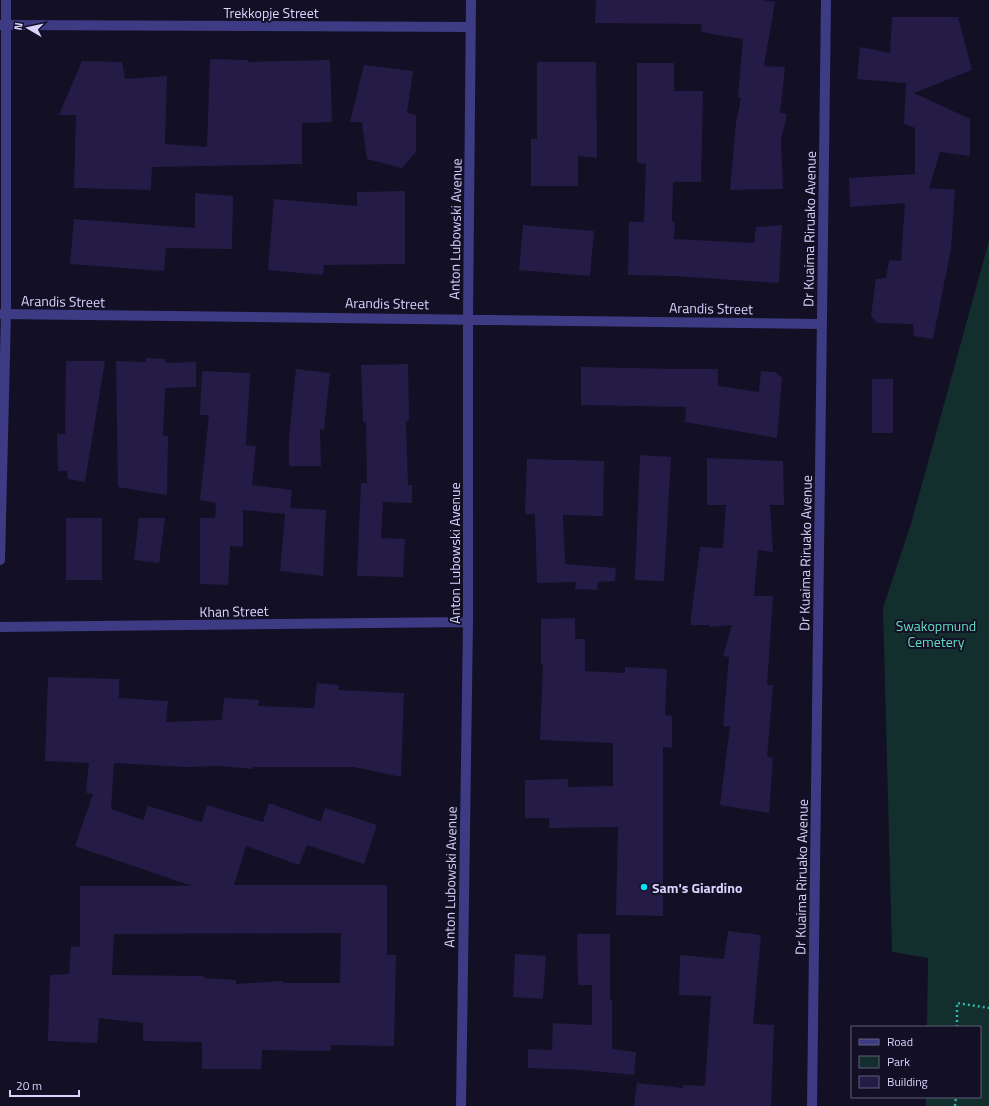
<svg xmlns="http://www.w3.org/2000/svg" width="989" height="1106" viewBox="0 0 989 1106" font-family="'Titillium Web',sans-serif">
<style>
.green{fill:#122f2d}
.building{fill:#241c46;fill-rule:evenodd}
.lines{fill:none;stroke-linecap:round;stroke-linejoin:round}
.path{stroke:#31b5ab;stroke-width:2.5;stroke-dasharray:2 3;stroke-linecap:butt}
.minor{stroke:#3d3b83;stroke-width:10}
.tertiary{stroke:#3d3b83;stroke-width:10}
.poi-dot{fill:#05e5f9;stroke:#130f25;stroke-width:1.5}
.labels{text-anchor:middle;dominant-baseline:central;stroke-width:4;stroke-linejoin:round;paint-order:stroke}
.street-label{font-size:14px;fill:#d8d4fe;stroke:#130f25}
.park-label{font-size:14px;fill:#61ddbc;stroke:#130f25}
.poi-label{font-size:14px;font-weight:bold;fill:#d8d4fe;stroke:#130f25;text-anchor:start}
</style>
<rect width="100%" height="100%" fill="#130f25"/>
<!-- green -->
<path class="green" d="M 989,241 L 989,1106 L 926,1106 L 926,1097 L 980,1097 L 980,1027 L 927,1027 L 928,958 L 892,952 L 883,608 L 911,524 Z"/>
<!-- building -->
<path class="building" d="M 596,0 L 762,0 L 775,2 L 764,66 L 785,67 L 780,113 L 787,114 L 781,140 L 783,189 L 730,190 L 736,123 L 741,98 L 738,97 L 743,39 L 701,32 L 702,24 L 595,23 Z
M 892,17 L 958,17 L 972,70 L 914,93 L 970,119 L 970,156 L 940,152 L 929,188 L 955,190 L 951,249 L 933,339 L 914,336 L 913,324 L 877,323 L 871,316 L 876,279 L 886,278 L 889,260 L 901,261 L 905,203 L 850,207 L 849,178 L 915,174 L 915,128 L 904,124 L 906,83 L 857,79 L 860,47 L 890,53 Z
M 210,59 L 248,60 L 247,62 L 330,60 L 332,122 L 302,123 L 302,164 L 152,167 L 151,190 L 74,188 L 76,115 L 59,115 L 82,61 L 122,62 L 125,79 L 167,76 L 165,144 L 207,147 Z
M 537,62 L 596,62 L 597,158 L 578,156 L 578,186 L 531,186 L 531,139 L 537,139 Z
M 637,63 L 674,63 L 674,91 L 703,91 L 701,182 L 673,182 L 672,222 L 675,222 L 674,239 L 754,243 L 756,227 L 782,225 L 779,283 L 674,276 L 628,275 L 629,222 L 644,222 L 646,164 L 637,163 Z
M 364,65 L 413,71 L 407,113 L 416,115 L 416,152 L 402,168 L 367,159 L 362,122 L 350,122 Z
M 405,191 L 405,264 L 324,265 L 323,275 L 268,270 L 274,199 L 357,206 L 357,192 Z
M 195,193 L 233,196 L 232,249 L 166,248 L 164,271 L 70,264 L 74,219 L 195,228 Z
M 523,225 L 594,231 L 590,276 L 519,270 Z
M 146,358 L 166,359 L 165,363 L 196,362 L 196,387 L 165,388 L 163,436 L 168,436 L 167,495 L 118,487 L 116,361 L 146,362 Z
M 66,361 L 105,361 L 85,482 L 68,479 L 67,471 L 58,471 L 57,434 L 65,434 Z
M 408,364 L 409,421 L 406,421 L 408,485 L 412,485 L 412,503 L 383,502 L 381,538 L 405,539 L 403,577 L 357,576 L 361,483 L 367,483 L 366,422 L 363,422 L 361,365 Z
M 581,367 L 676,369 L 718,369 L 718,386 L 759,392 L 761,371 L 775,372 L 782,378 L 777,438 L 685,422 L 686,407 L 581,405 Z
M 296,369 L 330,373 L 324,430 L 320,429 L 321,466 L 289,466 L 289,438 Z
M 202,371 L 250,373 L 246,445 L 256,446 L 252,485 L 292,490 L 290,508 L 326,510 L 323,576 L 280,571 L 285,514 L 243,510 L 243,547 L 230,546 L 228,585 L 200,584 L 200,518 L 215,518 L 216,503 L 200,500 L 209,415 L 200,415 Z
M 872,379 L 893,379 L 893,433 L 872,433 Z
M 640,455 L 671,457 L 664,581 L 635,580 Z
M 707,458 L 783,461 L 784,505 L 770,505 L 773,552 L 758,550 L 754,596 L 773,596 L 767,685 L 773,685 L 767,757 L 773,758 L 769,813 L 720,805 L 730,727 L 723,726 L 729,657 L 723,656 L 732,625 L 710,627 L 710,625 L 690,625 L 700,547 L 723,548 L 726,505 L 707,505 Z
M 527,459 L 604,461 L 603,516 L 563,515 L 565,564 L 616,568 L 615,581 L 598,582 L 597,590 L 575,589 L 576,582 L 537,583 L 535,514 L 525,514 Z
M 66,518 L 102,518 L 102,580 L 66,580 Z
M 139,518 L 165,518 L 159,563 L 134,560 Z
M 575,618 L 575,639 L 585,639 L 585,671 L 625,673 L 625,667 L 667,669 L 665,715 L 672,716 L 672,748 L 663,747 L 663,916 L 616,915 L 618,827 L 549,828 L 549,818 L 525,818 L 525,780 L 568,779 L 568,787 L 613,786 L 613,743 L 540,740 L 543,664 L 541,664 L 541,619 Z
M 48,677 L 119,679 L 119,698 L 168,701 L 166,722 L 222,720 L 224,698 L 259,700 L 258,706 L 314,708 L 317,683 L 339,685 L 338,690 L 404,693 L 401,777 L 354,767 L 253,767 L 253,769 L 218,766 L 185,767 L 116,763 L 114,763 L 111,809 L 143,820 L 148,806 L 202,822 L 207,805 L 263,822 L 269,803 L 321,822 L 325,808 L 377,825 L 364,864 L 307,845 L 299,865 L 246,846 L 234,885 L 387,885 L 387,955 L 396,955 L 394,1046 L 331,1045 L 331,1051 L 262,1050 L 261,1069 L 202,1069 L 202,1042 L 143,1041 L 143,1023 L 99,1018 L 97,1043 L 48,1041 L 50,975 L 69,974 L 71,946 L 80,947 L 80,886 L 192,886 L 75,846 L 93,794 L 86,793 L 89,763 L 45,761 ZM 341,933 L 340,983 L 283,983 L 283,981 L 236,984 L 236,980 L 204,978 L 204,976 L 112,975 L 114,934 Z
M 728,931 L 761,935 L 753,1024 L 774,1025 L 771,1106 L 634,1106 L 637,1083 L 683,1088 L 683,1085 L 705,1086 L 711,996 L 679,995 L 680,955 L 724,959 Z
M 577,934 L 610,934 L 610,1000 L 612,1000 L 612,1049 L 636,1052 L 634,1075 L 583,1070 L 528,1068 L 528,1049 L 552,1050 L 553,1023 L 592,1025 L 592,985 L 578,985 Z
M 515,954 L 546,956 L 543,999 L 513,997 Z"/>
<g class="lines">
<!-- path -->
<path class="path" d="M 957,1027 L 957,1003 L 989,1008
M 955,1106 L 956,1097"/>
<!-- minor -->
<path class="minor" d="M 0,25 L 471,27
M 0,314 L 821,324
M 0,627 L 468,622
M 461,1106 L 468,622 L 468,318 L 471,0
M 812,1106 L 826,0"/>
<!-- tertiary -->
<path class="tertiary" d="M 0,560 L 6,314 L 6,0"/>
</g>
<!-- markers -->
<circle class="poi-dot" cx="644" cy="887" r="4"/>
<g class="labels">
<!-- street labels -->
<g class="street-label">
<text x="271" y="12">Trekkopje Street</text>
<text transform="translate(455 229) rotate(-89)">Anton Lubowski Avenue</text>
<text transform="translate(809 229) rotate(-89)">Dr Kuaima Riruako Avenue</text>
<text transform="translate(63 301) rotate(1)">Arandis Street</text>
<text transform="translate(387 303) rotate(1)">Arandis Street</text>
<text transform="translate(711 308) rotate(1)">Arandis Street</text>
<text transform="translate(454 553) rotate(-90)">Anton Lubowski Avenue</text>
<text transform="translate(805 553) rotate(-89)">Dr Kuaima Riruako Avenue</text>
<text transform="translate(234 611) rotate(-1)">Khan Street</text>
<text transform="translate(450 877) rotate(-89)">Anton Lubowski Avenue</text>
<text transform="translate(801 877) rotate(-89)">Dr Kuaima Riruako Avenue</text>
</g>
<!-- park labels -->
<g class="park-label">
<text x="936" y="625">Swakopmund<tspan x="936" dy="16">Cemetery</tspan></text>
</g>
<!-- poi labels -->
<g class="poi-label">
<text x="652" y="887">Sam's Giardino</text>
</g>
</g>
<!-- legend -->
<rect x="851" y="1026" width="130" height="72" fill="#130f25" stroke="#625e7c"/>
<rect x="859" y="1039" width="20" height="6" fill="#3d3b83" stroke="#625e7c"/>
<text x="887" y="1046" font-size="12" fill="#d8d4fe">Road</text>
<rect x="859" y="1056" width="20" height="12" fill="#122f2d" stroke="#625e7c"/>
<text x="887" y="1066" font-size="12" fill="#d8d4fe">Park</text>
<rect x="859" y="1076" width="20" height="12" fill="#241c46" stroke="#625e7c"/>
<text x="887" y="1086" font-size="12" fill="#d8d4fe">Building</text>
<!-- north arrow -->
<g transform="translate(28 28) rotate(279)" stroke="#130f25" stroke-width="3" paint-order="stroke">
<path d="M0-3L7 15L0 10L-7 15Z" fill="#d8d4fe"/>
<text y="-6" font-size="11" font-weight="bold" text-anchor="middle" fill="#d8d4fe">N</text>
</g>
<!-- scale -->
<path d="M10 1090v6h69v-6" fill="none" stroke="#d8d4fe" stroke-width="2"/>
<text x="16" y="1090" font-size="12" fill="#d8d4fe" stroke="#130f25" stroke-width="3" paint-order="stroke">20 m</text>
</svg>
